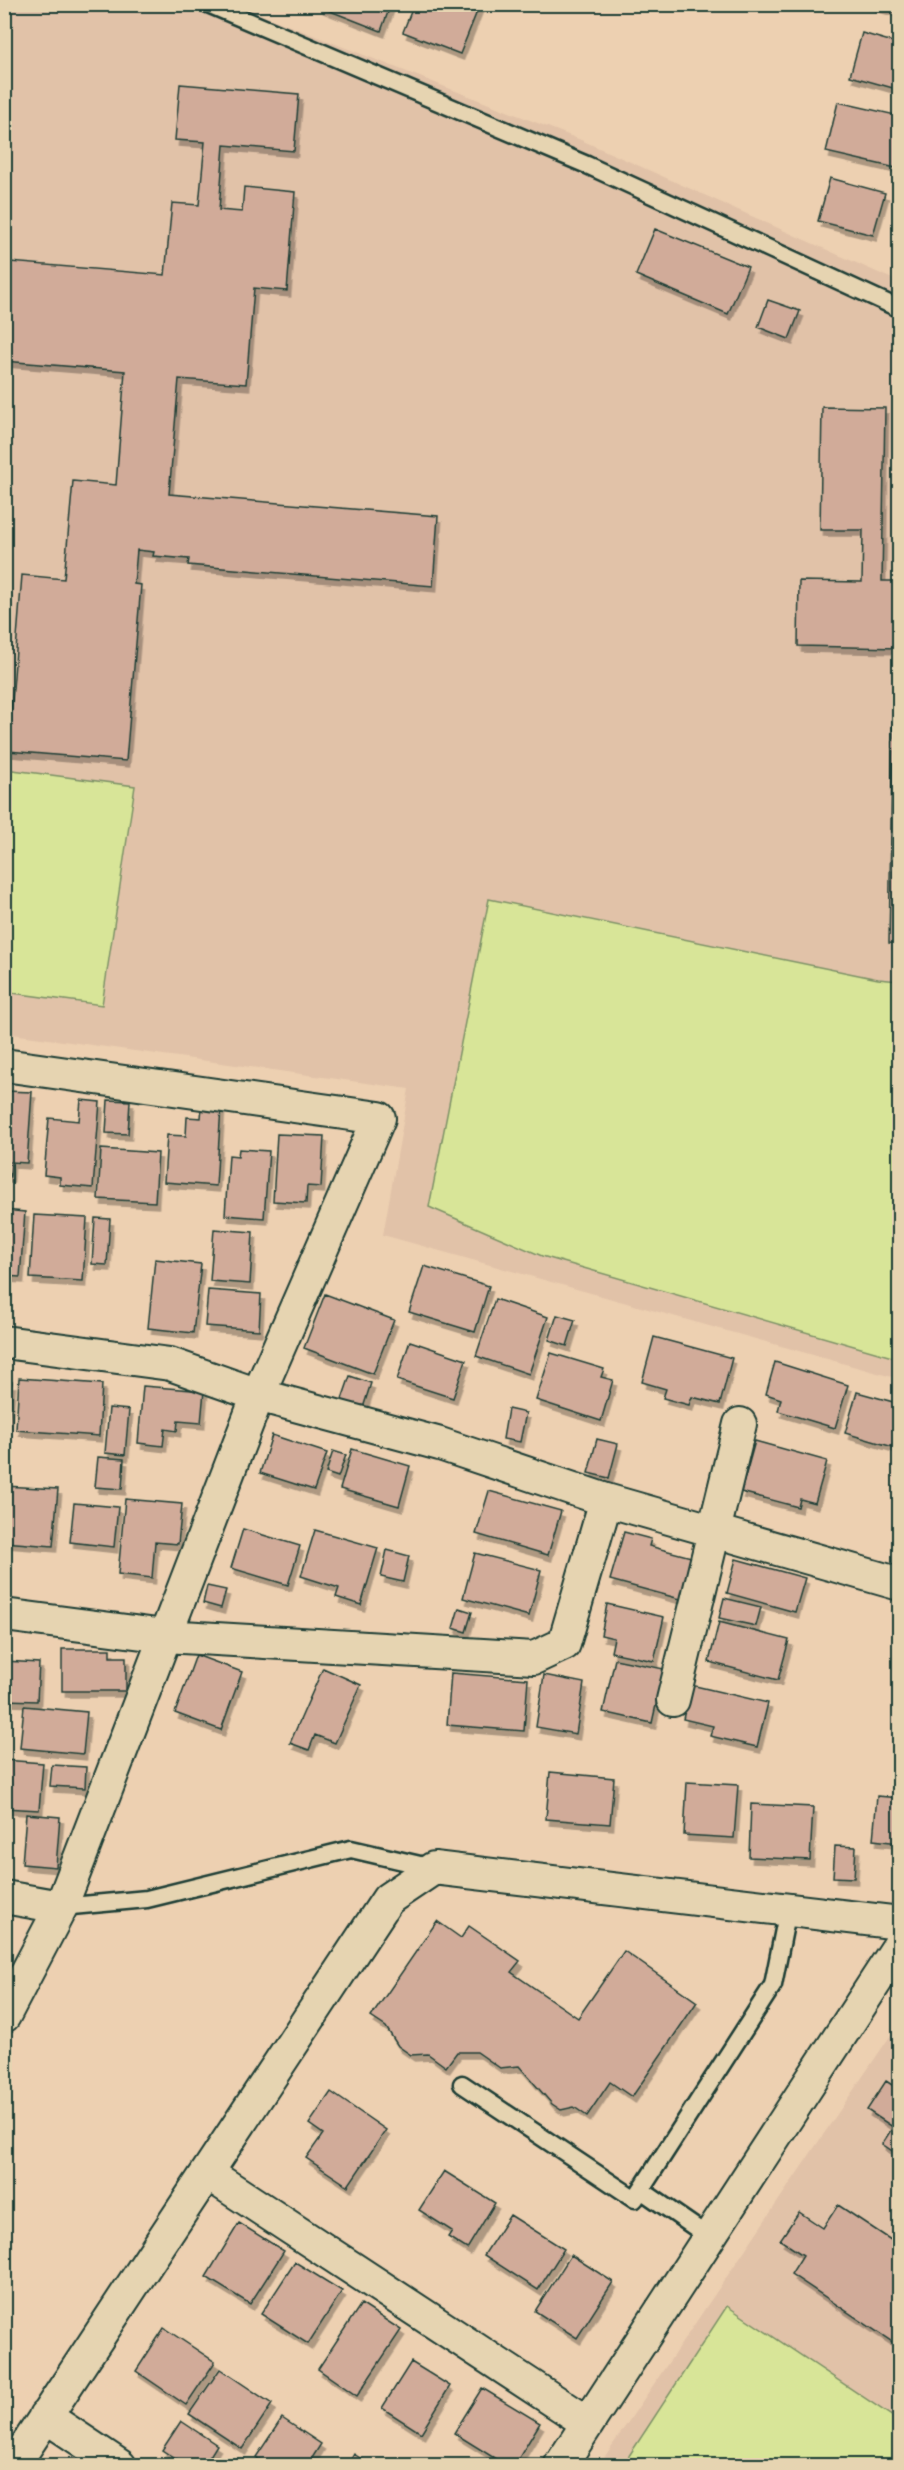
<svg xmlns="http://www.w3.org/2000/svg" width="904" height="2470" viewBox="0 0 904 2470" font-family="Mali,sans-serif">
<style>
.built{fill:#e1c2a8}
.green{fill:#d8e598;stroke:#7c9166;stroke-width:1.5}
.building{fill:#d1ab99;stroke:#1f3d34;stroke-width:1.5;filter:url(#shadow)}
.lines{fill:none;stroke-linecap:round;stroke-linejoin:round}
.service-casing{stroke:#1f3d34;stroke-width:21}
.minor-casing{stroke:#1f3d34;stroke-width:36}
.service{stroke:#e6d4b1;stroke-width:16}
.minor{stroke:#e6d4b1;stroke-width:32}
</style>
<defs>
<filter id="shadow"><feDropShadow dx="3.5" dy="6" stdDeviation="0" flood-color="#0004"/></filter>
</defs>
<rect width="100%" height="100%" fill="#edd0b1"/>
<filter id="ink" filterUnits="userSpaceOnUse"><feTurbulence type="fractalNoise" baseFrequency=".0167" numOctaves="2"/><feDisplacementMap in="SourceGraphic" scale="12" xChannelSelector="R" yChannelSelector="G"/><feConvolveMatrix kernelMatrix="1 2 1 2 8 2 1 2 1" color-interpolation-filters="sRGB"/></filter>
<g filter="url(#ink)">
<!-- built -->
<path class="built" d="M 5,5 L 236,5 L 581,140 L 899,282 L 899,1379 L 383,1235 L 409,1089 L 5,1033 Z
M 899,2023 L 899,2465 L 599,2465 Z"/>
<!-- green -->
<path class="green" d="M 5,769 L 135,786 L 102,1005 L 5,992 Z
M 489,899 L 878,979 L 899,981 L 899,1359 L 542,1256 L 429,1207 Z
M 727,2306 L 899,2421 L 899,2465 L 623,2465 Z"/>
<!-- building -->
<path class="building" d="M 321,4 L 391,4 L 381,31 L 320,7 Z
M 414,4 L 480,4 L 460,54 L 403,32 Z
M 900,4 L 900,13 L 872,5 L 872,4 Z
M 862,33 L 900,44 L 900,90 L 850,76 Z
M 180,84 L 299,94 L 294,151 L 224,145 L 219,210 L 242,212 L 244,187 L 295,192 L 287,291 L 254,288 L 246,384 L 179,379 L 169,494 L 438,516 L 433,586 L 188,565 L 189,559 L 153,556 L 154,552 L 137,550 L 134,584 L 141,585 L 126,761 L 8,751 L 22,575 L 64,579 L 73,481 L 116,485 L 125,371 L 4,361 L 4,300 L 10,262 L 165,275 L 172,203 L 199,205 L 205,142 L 175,140 Z
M 838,102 L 900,116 L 900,153 L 896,168 L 826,152 Z
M 830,178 L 885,193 L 873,235 L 818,221 Z
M 655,229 L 748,267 L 728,314 L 636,275 Z
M 768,300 L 800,311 L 789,339 L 758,327 Z
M 822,407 L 885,408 L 882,581 L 900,581 L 900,648 L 798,646 L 799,581 L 862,582 L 863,530 L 820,530 Z
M 893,714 L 900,714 L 900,944 L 889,943 Z
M 4,1091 L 32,1092 L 27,1163 L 11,1162 L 10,1177 L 4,1177 Z
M 81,1100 L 100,1102 L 93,1188 L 60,1185 L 60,1177 L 44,1175 L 49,1118 L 79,1121 Z
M 108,1100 L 130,1101 L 128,1134 L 106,1133 Z
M 202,1106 L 221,1107 L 216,1186 L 164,1182 L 167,1135 L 186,1136 L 187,1117 L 201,1118 Z
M 277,1134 L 324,1136 L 321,1187 L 307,1186 L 306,1203 L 273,1201 Z
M 101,1149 L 158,1153 L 155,1202 L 98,1199 Z
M 239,1149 L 269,1151 L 264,1218 L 225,1215 L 229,1155 L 238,1156 Z
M 4,1210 L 25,1212 L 20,1277 L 4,1276 Z
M 34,1215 L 87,1218 L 83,1281 L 30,1278 Z
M 95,1218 L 110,1219 L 107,1265 L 92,1264 Z
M 214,1229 L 253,1232 L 250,1284 L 210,1281 Z
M 155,1259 L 201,1264 L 193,1333 L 148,1328 Z
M 424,1266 L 489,1286 L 475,1332 L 409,1312 Z
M 208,1290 L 261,1294 L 259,1330 L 205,1326 Z
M 325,1294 L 394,1320 L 373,1374 L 304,1348 Z
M 495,1299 L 548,1317 L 529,1374 L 476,1356 Z
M 557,1315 L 575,1320 L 567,1346 L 549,1340 Z
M 654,1337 L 732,1358 L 720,1404 L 692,1397 L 689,1405 L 663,1398 L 666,1389 L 642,1382 Z
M 410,1341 L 466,1360 L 453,1398 L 397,1380 Z
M 551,1353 L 604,1369 L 601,1377 L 613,1380 L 601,1421 L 536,1400 Z
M 775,1362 L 848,1385 L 835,1428 L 778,1411 L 781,1399 L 766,1394 Z
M 350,1376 L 371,1383 L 362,1411 L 340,1405 Z
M 19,1378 L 102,1384 L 99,1436 L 16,1430 Z
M 4,1382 L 12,1382 L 7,1432 L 4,1432 Z
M 143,1386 L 204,1391 L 201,1423 L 178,1421 L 177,1431 L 165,1429 L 163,1446 L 138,1443 Z
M 857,1392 L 897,1403 L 900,1395 L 900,1449 L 845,1433 Z
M 109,1408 L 129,1410 L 125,1455 L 105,1453 Z
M 508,1409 L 526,1413 L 520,1442 L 503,1439 Z
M 272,1435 L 327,1453 L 314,1490 L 260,1473 Z
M 597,1439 L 618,1444 L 609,1478 L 588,1473 Z
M 755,1441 L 827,1461 L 815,1503 L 800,1499 L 798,1507 L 741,1492 Z
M 352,1449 L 410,1466 L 399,1506 L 340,1489 Z
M 333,1451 L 346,1455 L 338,1477 L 326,1473 Z
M 98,1457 L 124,1459 L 122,1489 L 95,1487 Z
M 4,1486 L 58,1489 L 53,1546 L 4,1542 Z
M 489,1491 L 561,1511 L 548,1555 L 476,1534 Z
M 125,1499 L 182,1504 L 178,1544 L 155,1542 L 152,1578 L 118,1574 Z
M 74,1503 L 118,1507 L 114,1547 L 70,1542 Z
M 243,1529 L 300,1546 L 288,1585 L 231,1568 Z
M 315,1530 L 378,1548 L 361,1605 L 336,1597 L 339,1588 L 301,1576 Z
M 624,1532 L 651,1539 L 649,1546 L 695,1558 L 684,1600 L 610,1580 Z
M 387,1550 L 409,1556 L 403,1582 L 381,1577 Z
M 475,1553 L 541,1570 L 529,1616 L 463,1598 Z
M 736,1559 L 805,1578 L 795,1612 L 727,1593 Z
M 207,1586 L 226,1590 L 221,1608 L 203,1603 Z
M 724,1598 L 761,1607 L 756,1626 L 719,1618 Z
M 607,1604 L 664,1617 L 654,1661 L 611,1652 L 614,1638 L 601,1635 Z
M 459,1608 L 472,1612 L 466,1632 L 453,1628 Z
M 719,1622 L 789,1640 L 778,1680 L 709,1662 Z
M 62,1649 L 110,1649 L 110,1657 L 126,1657 L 126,1691 L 62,1691 Z
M 196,1655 L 242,1672 L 221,1730 L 175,1713 Z
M 615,1659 L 664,1669 L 652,1723 L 603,1712 Z
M 4,1661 L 39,1663 L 37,1701 L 4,1700 Z
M 323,1668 L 361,1685 L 335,1743 L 315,1735 L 309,1750 L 290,1743 Z
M 451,1673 L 528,1679 L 524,1731 L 447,1725 Z
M 544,1675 L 584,1683 L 576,1734 L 536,1727 Z
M 691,1685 L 768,1703 L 757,1747 L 710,1736 L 713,1726 L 683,1719 Z
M 24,1706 L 87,1712 L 83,1754 L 20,1748 Z
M 4,1760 L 43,1763 L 39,1810 L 4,1808 Z
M 52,1765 L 86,1767 L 85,1788 L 50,1786 Z
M 550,1772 L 614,1778 L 610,1824 L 546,1819 Z
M 687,1782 L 738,1785 L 734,1838 L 684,1835 Z
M 877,1796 L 900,1798 L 900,1843 L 873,1840 Z
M 751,1804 L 813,1807 L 810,1860 L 749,1857 Z
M 26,1814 L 60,1817 L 56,1867 L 22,1864 Z
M 835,1846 L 856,1847 L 854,1878 L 833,1877 Z
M 437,1921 L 461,1938 L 469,1926 L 520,1961 L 511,1972 L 578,2018 L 624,1951 L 697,2002 L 632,2097 L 610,2082 L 587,2116 L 574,2107 L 561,2110 L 552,2104 L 519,2066 L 500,2068 L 477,2052 L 457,2052 L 446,2067 L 428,2054 L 411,2055 L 398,2046 L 386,2027 L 371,2017 Z
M 886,2081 L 900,2090 L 900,2156 L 882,2144 L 893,2127 L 867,2110 Z
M 331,2092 L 386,2130 L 348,2186 L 306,2158 L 323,2134 L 309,2124 Z
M 444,2171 L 495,2203 L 467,2249 L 448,2237 L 452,2231 L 419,2210 Z
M 838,2205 L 900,2246 L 900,2347 L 791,2274 L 803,2255 L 780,2240 L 799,2212 L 823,2228 Z
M 510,2215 L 564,2249 L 538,2290 L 484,2255 Z
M 239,2223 L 284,2251 L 250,2304 L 206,2277 Z
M 571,2255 L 613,2282 L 577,2338 L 535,2311 Z
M 295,2262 L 342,2291 L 308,2344 L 261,2314 Z
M 361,2304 L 401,2330 L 357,2396 L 318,2369 Z
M 164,2328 L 215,2362 L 186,2405 L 136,2371 Z
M 411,2362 L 450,2386 L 421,2433 L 382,2408 Z
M 220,2369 L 272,2404 L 242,2449 L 189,2414 Z
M 482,2388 L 540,2423 L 514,2466 L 507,2466 L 454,2433 Z
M 282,2418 L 321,2444 L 307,2466 L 269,2466 L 256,2457 Z
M 181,2421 L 217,2445 L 204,2466 L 186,2466 L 162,2450 Z
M 354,2454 L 372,2466 L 347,2466 Z"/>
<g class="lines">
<!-- service casing -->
<g class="service-casing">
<path id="service" d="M 208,4 L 587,165 L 900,309
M 61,1907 L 147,1899 L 351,1849 L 433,1868
M 462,2084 L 635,2199 L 773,1985 L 788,1909
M 641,2190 L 709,2237"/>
</g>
<!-- minor casing -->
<g class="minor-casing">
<path id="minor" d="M 4,1065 L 379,1118 L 258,1395 L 61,1907 L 4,2016
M 4,1342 L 170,1364 L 258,1395 L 440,1444 L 606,1500 L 900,1584
M 4,1615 L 165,1636 L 534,1658 L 564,1644 L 606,1500
M 673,1700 L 740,1424
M 4,1897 L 61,1907
M 207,2173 L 588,2423
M 45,2416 L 120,2466
M 13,2466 L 388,1899 L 434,1868 L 900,1923
M 560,2466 L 900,1944"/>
</g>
<!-- service -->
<use href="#service" class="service"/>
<!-- minor -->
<use href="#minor" class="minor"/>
</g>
</g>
<!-- margin -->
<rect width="904" height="2470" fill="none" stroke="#e6d4b1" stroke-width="24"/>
<rect x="12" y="12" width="880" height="2446" fill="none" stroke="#1f3d34" stroke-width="2" filter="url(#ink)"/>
</svg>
